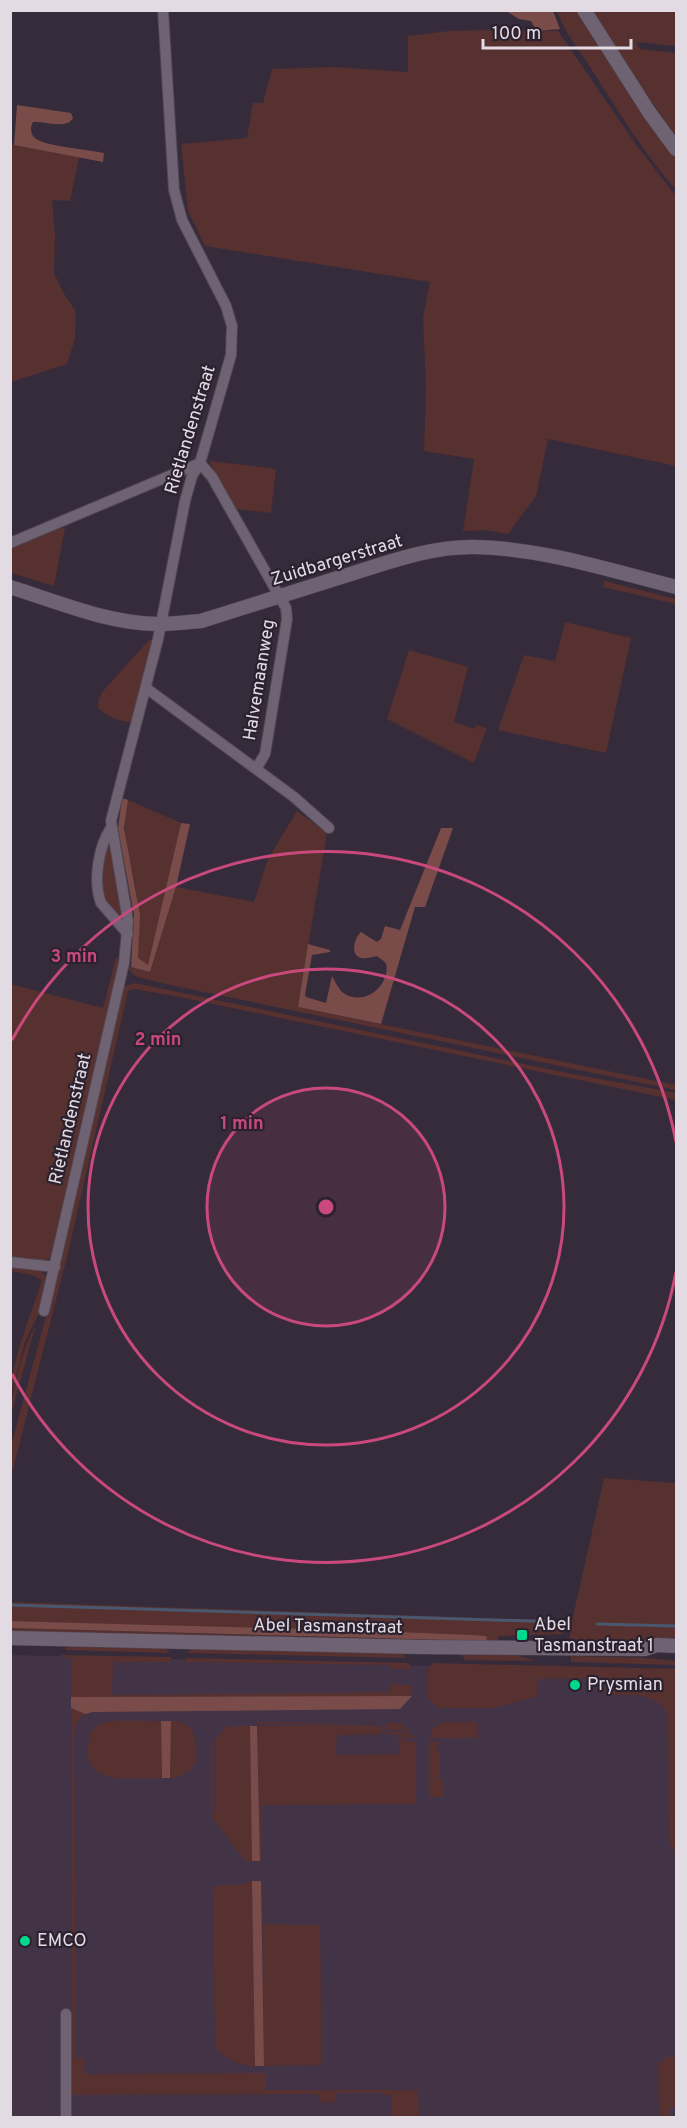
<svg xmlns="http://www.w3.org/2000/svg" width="687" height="2128" viewBox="0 0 687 2128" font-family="Overpass,sans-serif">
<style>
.built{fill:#423346}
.green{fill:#56312f}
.forest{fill:#794b49}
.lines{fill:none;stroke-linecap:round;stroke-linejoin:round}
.stream{stroke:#49586f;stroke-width:3}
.minor-casing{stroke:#514854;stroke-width:12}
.tertiary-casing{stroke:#514854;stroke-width:15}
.minor{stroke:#6f6273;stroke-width:10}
.tertiary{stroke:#6f6273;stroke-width:14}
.ring{fill:none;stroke:#ca497d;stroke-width:3}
.poi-dot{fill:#00d98c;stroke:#2c222f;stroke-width:2}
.labels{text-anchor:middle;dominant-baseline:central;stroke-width:4.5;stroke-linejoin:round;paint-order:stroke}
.street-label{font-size:18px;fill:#e2dbe4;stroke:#2c222f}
.poi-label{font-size:18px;fill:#e2dbe4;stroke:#2c222f;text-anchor:start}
.centre{fill:#ca497d;stroke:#2c222f;stroke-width:3}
.ring-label{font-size:18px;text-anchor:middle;font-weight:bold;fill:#ca497d;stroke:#2c222f;stroke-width:4.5;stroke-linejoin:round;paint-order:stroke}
</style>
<rect width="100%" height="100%" fill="#362b3a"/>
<!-- built -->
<path class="built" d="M 11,1655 L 676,1672 L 676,2117 L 11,2118 Z"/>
<!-- green -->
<path class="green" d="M 557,11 L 578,11 L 652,125 L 676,159 L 676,190 C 644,153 618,111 592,70 C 580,51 564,32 557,11 Z
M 590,11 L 676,11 L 676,46 L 636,42 L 640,49 L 676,53 L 676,138 Z
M 487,30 L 558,31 L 637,146 L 676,196 L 676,466 L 548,439 L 536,496 L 508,534 L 486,530 L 463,531 L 474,459 L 424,451 L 426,387 L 423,317 L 430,282 L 205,246 L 188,211 L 181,144 L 247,138 L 253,103 L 263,103 L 272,69 L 335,67 L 408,72 L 408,36 L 449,31 Z
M 10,144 L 79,157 L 70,201 L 52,200 L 55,235 L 54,273 L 63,292 L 76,312 L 75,339 L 67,364 L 11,382 Z
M 210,461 L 276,469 L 271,513 L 236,509 L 213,470 Z
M 65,528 L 54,586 L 11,573 L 10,545 L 49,529 Z
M 604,581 L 676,599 L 676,604 L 603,587 Z
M 565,622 L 631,638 L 606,753 L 498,730 L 524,655 L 555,661 Z
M 149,640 L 153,640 L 132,722 C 121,722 107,717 98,708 L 99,699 L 103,691 Z
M 409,650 L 468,667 L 454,722 L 475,729 L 476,725 L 487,728 L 474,763 L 387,719 Z
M 128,800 L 181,823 L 148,965 L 137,958 C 140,936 139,914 136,892 C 132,859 119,835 128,800 Z
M 297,811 L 327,833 L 298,1007 L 676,1085 L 676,1090 L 175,986 L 137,977 L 132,973 L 127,966 L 150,972 L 176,887 L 254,902 L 268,859 Z
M 108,837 L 109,839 L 125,928 L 109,909 L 100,883 Z
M 116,957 L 121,961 L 52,1257 L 43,1262 L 11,1259 L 10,984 L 103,1008 Z
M 135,983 L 567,1073 L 676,1093 L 676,1100 L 174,996 L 134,989 L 128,991 L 67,1257 L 11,1477 L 11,1446 L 50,1301 L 120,992 L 125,986 Z
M 11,1264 L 40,1270 L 47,1278 L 40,1311 L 25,1342 L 11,1395 C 10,1362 32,1313 42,1280 L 33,1275 L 11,1271 Z
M 35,1327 L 11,1415 C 10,1395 24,1344 35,1327 Z
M 604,1478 L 676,1483 L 676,1643 L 578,1640 L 569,1638 L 572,1627 L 566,1625 L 563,1634 L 498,1636 L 498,1643 L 11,1632 L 11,1628 L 396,1639 L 153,1626 L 11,1621 L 11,1602 L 572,1621 Z
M 70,1645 L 164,1647 L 170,1653 L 64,1650 Z
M 193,1647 L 401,1652 L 406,1658 L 187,1653 Z
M 461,1654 L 516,1655 L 535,1661 L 465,1660 Z
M 61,1655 L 171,1657 L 171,1662 L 113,1662 L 112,1695 L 390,1692 L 390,1684 L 412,1685 L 412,1696 L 71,1697 L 71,1657 L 61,1657 Z
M 571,1656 L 647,1658 L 676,1661 L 676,1665 L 571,1662 Z
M 186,1658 L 409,1663 L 411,1669 L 390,1669 L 389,1665 L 186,1662 Z
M 432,1663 L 676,1669 L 676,1853 L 669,1842 L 668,1715 C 656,1691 629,1695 605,1695 L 605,1684 L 598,1683 L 598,1678 L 538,1679 L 537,1696 L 495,1708 L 439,1708 L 427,1698 L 428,1670 Z
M 71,1708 L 85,1714 C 78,1718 75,1725 74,1734 L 76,2058 L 85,2059 L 84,2074 L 266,2073 L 266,2090 L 418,2090 L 419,2117 L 392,2117 L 392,2096 L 385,2095 L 383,2093 L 337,2093 L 335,2102 C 326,2104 320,2103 316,2094 L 72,2095 Z
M 161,1721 L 162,1778 C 135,1777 85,1788 88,1748 C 88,1738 91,1728 100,1724 C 112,1718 147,1722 161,1721 Z
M 171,1721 C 199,1720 196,1744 195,1765 C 188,1772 180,1778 170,1778 Z
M 257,1722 L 382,1723 L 257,1724 Z
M 442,1722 L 477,1722 L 477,1738 L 429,1738 L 432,1729 Z
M 386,1723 L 401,1723 L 415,1738 L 405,1738 L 405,1730 L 386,1730 Z
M 314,1725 L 382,1726 L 382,1734 L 337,1735 L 335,1754 L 337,1755 L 398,1754 L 400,1753 L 398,1735 L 386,1734 L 386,1732 L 403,1732 L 403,1741 L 415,1741 L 415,1804 L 262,1805 L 262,1861 L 260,1861 L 257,1726 Z
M 227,1726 L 250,1726 L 252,1861 L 245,1861 L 211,1816 L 216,1808 L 215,1740 Z
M 429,1741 L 437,1741 L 437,1751 L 440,1751 L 440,1781 L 444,1781 L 444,1797 L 429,1797 Z
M 213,1742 L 214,1806 L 211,1813 L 211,1744 Z
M 262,1880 L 263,1924 L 320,1925 L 322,2065 L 264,2066 Z
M 252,1881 L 255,2066 C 238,2067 227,2058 215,2048 L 213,1886 L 246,1884 L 246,1882 Z
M 663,2057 L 676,2057 L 676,2107 L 670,2108 L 670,2117 L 659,2117 L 658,2062 L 663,2062 Z"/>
<!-- forest -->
<path class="forest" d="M 506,11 L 553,11 L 560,29 L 537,31 L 531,21 L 519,19 Z
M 17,105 L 71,113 L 73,118 C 66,130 47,121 33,122 C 30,127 30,135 36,139 C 46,146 90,150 104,153 L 103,162 L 14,145 Z
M 122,798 L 128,800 L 124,828 L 140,915 L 138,958 L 148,965 L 181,823 L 190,824 L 176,887 L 150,972 L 131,967 L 134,915 L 118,828 Z
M 441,828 L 453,828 L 425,907 L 415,907 L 381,1024 L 298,1007 L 308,944 L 330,950 L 330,952 L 312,955 L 305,995 L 306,997 L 326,1003 L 332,976 C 335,981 338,988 342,992 C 363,1008 391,986 386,963 L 377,956 C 373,957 366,959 361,958 C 349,955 355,937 361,932 L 377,942 L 381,939 L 385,926 L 400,930 Z
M 11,1621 C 164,1626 318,1628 471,1635 L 486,1636 L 487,1638 L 486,1641 L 11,1628 Z
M 412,1696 L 400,1709 L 93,1712 L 85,1714 L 71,1708 L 71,1697 Z
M 161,1721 L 171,1721 L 170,1778 L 162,1778 Z
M 250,1726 L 257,1726 L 260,1861 L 252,1861 Z
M 252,1881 L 261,1881 L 264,2066 L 255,2066 Z"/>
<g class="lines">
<!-- stream -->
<path class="stream" d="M 10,1605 L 562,1622
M 597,1624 L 676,1626"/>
<!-- minor casing -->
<g class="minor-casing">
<path id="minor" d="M 200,463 L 212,477 L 286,608 L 287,619 L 265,754 L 256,769
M 10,543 L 200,463
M 146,688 L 294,797 L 329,828
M 111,828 C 98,847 93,882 101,903 L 128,934
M 10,1262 L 55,1267
M 44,1311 L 124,963 L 128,921 L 111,821 L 158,639 L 185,501 L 192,476 L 200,463 L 231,355 L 232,326 L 226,306 L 182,220 L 174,190 L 163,10
M 66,2014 L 66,2118"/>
</g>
<!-- tertiary casing -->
<g class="tertiary-casing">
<path id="tertiary" d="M 584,10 L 649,112 L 676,149
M 10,587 C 58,602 109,624 159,624 C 173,624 187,622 201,621 C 248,606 294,592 341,577 C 384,564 429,546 475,547 C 541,548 612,571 676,587
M 10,1638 L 420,1647 L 645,1649 L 657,1645 L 676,1646"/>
</g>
<!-- minor -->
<use href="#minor" class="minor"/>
<!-- tertiary -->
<use href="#tertiary" class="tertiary"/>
</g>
<!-- distance rings -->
<circle cx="326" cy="1207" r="119" fill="#ca497d" fill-opacity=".12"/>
<g class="ring">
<circle cx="326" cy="1207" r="119"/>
<circle cx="326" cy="1207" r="238"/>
<path d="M676 1272A356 356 0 0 1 12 1374M12 1040A356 356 0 0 1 676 1142"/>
</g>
<!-- markers -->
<g class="poi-dot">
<rect x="516" y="1629" width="12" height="12" rx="3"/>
<circle cx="575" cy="1685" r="6"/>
<circle cx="25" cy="1941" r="6"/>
</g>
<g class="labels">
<!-- street labels -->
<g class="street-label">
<text transform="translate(191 430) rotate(-73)">Rietlandenstraat</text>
<text transform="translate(337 561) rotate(-17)">Zuidbargerstraat</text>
<text transform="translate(260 680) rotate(-81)">Halvemaanweg</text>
<text transform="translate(71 1119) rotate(-77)">Rietlandenstraat</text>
<text transform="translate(328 1627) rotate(1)">Abel Tasmanstraat</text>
</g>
<!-- poi labels -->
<g class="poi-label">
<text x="534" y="1625">Abel<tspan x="534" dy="21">Tasmanstraat 1</tspan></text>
<text x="587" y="1685">Prysmian</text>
<text x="37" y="1941">EMCO</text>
</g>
</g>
<circle cx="326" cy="1207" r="9" class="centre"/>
<g class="ring-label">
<text x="74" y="962">3 min</text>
<text x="158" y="1045">2 min</text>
<text x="242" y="1129">1 min</text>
</g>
<!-- border -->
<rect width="687" height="2128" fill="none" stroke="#e2dbe4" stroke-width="24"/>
<!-- scale -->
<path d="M483 39v9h148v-9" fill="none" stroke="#e2dbe4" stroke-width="3"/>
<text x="492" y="39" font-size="18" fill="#e2dbe4" stroke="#2c222f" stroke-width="4.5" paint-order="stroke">100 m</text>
</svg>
